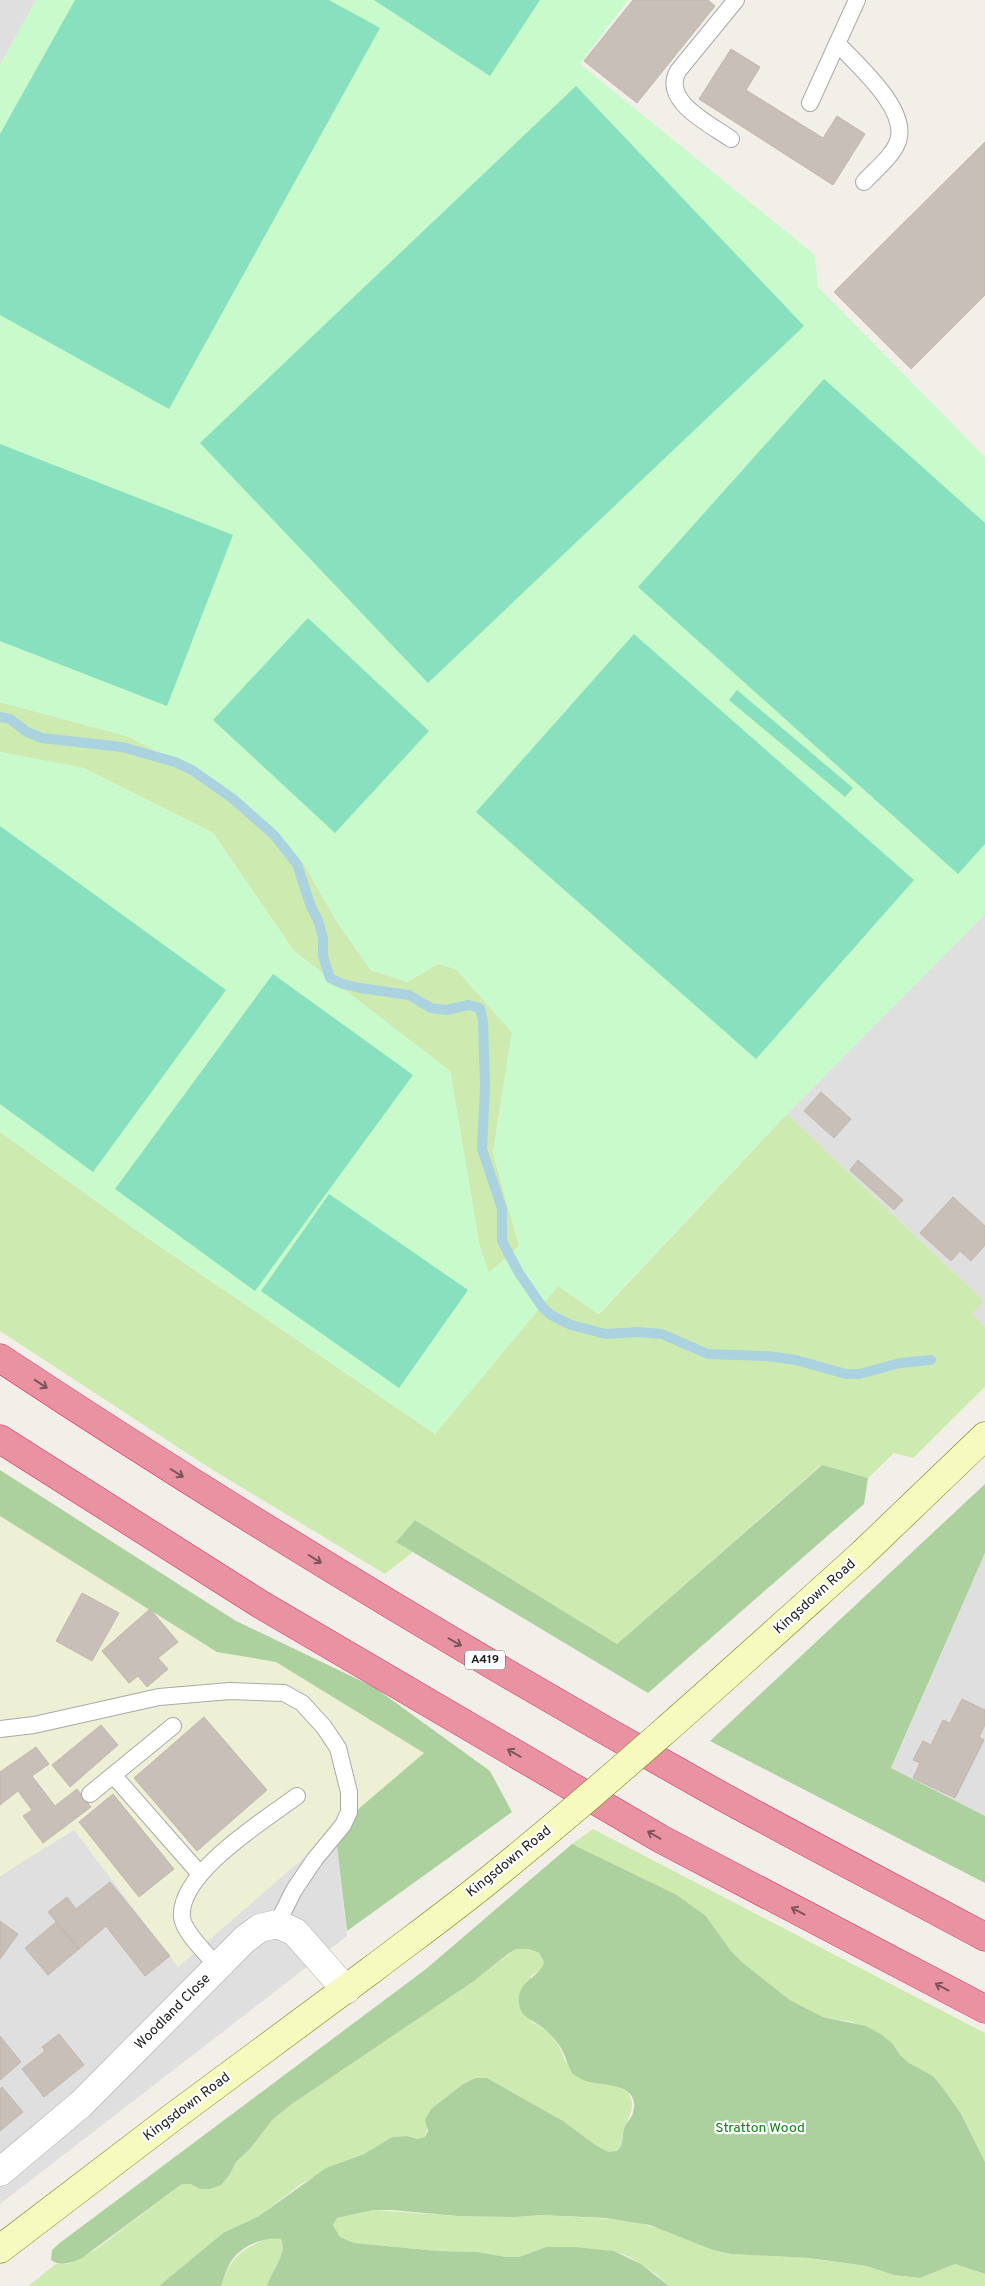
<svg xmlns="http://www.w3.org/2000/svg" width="985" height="2286" viewBox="0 0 985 2286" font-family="Overpass,sans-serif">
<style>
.residential{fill:#e0dfdf}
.farmland{fill:#eef0d5}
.grass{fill:#cdebb0}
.forest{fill:#add19e}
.park{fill:#c8facc}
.pitch{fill:#88e0be}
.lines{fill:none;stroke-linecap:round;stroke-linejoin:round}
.stream{stroke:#aad3df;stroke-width:10}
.building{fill:#c7bfb8;stroke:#c4b6ab}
.lane-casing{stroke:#a9a9a9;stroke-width:18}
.street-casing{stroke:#a9a9a9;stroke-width:29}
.secondary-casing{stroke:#707d05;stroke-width:29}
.highway-casing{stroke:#dc2a67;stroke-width:29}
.lane{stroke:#fff;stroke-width:16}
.street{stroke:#fff;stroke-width:28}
.secondary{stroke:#f7fabf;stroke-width:28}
.highway{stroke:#e892a2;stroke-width:28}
.secondary-bridge-casing{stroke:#707d05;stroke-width:29;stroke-linecap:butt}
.secondary-bridge{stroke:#f7fabf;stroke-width:28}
.oneway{stroke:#7b545c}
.labels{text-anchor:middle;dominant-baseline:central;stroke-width:4.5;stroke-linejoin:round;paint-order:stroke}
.shield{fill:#fff;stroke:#646464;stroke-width:1}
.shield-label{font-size:12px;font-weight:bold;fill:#222}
.street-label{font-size:14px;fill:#222;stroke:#fff}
.park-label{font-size:14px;fill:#0c8416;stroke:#fff}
</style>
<rect width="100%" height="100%" fill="#f2efe9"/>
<!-- residential -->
<path class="residential" d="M 0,0 L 36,0 L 0,65 Z
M 985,914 L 985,1327 L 972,1314 L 984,1301 L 787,1114 Z
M 985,1553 L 985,1816 L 891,1769 Z
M 74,1829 L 178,1966 L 335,1829 L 347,1936 L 0,2204 L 0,1876 Z"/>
<!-- farmland -->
<path class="farmland" d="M 0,1516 L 217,1652 L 276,1662 L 424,1753 L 178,1967 L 74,1830 L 0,1876 Z"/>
<!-- grass -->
<path class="grass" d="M 0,702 L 130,737 L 226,790 L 304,864 L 337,922 L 371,970 L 407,982 L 438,964 L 456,969 L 512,1032 L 493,1153 L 519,1246 L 489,1273 L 480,1248 L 450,1071 L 294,951 L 213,833 L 83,768 L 0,752 Z
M 787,1114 L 984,1301 L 972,1314 L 985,1327 L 985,1387 L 913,1458 L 894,1453 L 868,1478 L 821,1465 L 617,1644 L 415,1520 L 396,1542 L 413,1552 L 385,1574 L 208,1467 L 0,1331 L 0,1132 L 136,1230 L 435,1434 L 558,1286 L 599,1314 Z
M 593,1829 L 985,2033 L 985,2162 L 960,2112 L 933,2076 L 909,2063 L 900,2055 L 893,2044 L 853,2022 L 823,2017 L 790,2000 L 743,1963 L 731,1951 L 706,1916 L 677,1895 L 572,1844 Z
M 516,1949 L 529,1949 L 539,1953 L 544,1962 L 542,1969 L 531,1976 L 531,2022 C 549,2029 560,2044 565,2061 L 628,2092 C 637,2108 629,2114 624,2129 C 621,2137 624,2145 617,2152 L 609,2152 L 597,2146 L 563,2121 L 487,2078 L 475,2078 L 463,2084 L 431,2109 L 425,2137 L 417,2139 L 407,2136 L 392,2137 L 364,2154 L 339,2163 L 301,2184 L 259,2216 L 223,2233 L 159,2286 L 28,2286 L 56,2264 L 69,2264 L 95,2250 L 182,2184 L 191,2184 L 201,2189 L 230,2174 L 236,2162 L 250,2149 L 273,2119 L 292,2104 L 474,1981 Z
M 373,2210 L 457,2216 L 515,2217 L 542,2215 L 629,2220 L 665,2230 L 713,2250 L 731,2254 L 809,2258 L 867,2266 L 894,2275 L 920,2278 L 955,2264 L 985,2274 L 985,2286 L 669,2286 L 656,2274 L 628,2256 L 614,2251 L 576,2247 L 546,2247 L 519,2257 L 506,2257 L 478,2252 L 438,2251 L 354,2243 L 340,2237 L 333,2225 L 337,2218 Z
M 270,2237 L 281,2239 C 288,2255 271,2271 267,2286 L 221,2286 C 232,2255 241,2250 270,2237 Z"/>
<!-- forest -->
<path class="forest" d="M 822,1465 L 868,1478 L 864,1504 L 648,1693 L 396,1542 L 415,1520 L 617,1644 Z
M 0,1470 L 236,1621 L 374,1687 L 490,1771 L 512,1812 L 347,1931 L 335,1829 L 424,1753 L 276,1662 L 217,1652 L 0,1516 Z
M 985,1484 L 985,1553 L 891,1768 L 985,1816 L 985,1883 L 710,1741 Z
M 572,1844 L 677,1895 L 706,1916 L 731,1951 L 743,1963 L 790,2000 L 823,2017 L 866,2026 L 882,2035 L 893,2044 L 900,2055 L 909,2063 L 933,2076 L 942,2087 L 960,2112 L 985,2162 L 985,2274 L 955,2264 L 920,2278 L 894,2275 L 867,2266 L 809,2258 L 731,2254 L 713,2250 L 650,2225 L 606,2218 L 542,2215 L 515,2217 L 457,2216 L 392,2210 L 373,2210 L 337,2218 L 333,2225 L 340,2237 L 354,2243 L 438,2251 L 478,2252 L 506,2257 L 519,2257 L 546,2247 L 576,2247 L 614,2251 L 641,2264 L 669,2286 L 267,2286 C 271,2271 288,2254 281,2239 C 264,2236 242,2246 232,2260 C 227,2267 224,2278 221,2286 L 159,2286 L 223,2233 L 259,2216 L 326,2168 L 364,2154 L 392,2137 L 407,2136 L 417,2139 L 425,2137 L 428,2131 L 425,2120 L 431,2109 L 463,2084 L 475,2078 L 487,2078 L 563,2121 L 597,2146 L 609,2152 L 617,2151 C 625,2144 621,2135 625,2126 C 627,2122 632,2117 633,2113 C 641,2083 605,2086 589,2082 C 582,2080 577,2077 572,2073 C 568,2065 565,2055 561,2048 C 557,2041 549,2033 543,2028 C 530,2018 517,2017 519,1996 C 522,1979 541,1976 544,1962 L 539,1953 L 529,1949 L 516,1949 L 508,1954 L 474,1981 L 292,2104 L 273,2119 L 250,2149 L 236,2162 L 230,2174 L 221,2185 L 210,2189 L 200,2189 L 191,2184 L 182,2184 L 82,2258 C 71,2263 61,2267 51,2260 L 52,2250 L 61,2242 L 426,1969 Z"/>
<!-- park -->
<path class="park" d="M 36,0 L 628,0 L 580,64 L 815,255 L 818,287 L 985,457 L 985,914 L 787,1114 L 598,1314 L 558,1286 L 435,1434 L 136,1230 L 0,1132 L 0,752 L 83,768 L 213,833 L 294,951 L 450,1071 L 480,1248 L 489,1273 L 519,1246 L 493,1153 L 512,1032 L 456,969 L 438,964 L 407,982 L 371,970 L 337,922 L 304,864 L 226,790 L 130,737 L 0,702 L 0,65 Z"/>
<!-- pitch -->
<path class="pitch" d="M 75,0 L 329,0 L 380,28 L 169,409 L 0,315 L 0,134 Z
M 374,0 L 540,0 L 490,76 Z
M 576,86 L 804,326 L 428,683 L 200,443 Z
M 824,379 L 985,523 L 985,844 L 958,874 L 638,587 Z
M 0,444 L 233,535 L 167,706 L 0,641 Z
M 308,618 L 429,731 L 335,833 L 213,720 Z
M 634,634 L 914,880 L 756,1059 L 476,812 Z
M 737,690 L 853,788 L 845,797 L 729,700 Z
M 0,826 L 226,990 L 93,1172 L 0,1104 Z
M 273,974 L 413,1075 L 255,1291 L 115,1189 Z
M 329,1194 L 468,1290 L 399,1388 L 261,1291 Z"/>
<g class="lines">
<!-- stream -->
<path class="stream" d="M 0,717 L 10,719 L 27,732 L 42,738 L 122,747 L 175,762 L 192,770 L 232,798 L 274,835 L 297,864 L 311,907 L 318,920 L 323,938 L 323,956 L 330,978 L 343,984 L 360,988 L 409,995 L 431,1008 L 446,1010 L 469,1005 L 480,1008 L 483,1021 L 485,1087 L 482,1149 L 502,1209 L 502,1241 L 519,1273 L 543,1308 L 551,1315 L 571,1325 L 606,1334 L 638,1332 L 662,1334 L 708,1354 L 767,1356 L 796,1360 L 846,1374 L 860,1374 L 900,1363 L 931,1360"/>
</g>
<!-- building -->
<path class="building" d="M 633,0 L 708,0 L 715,6 L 637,103 L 584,61 Z
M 731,49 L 760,67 L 746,90 L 823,138 L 837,116 L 865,134 L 833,185 L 699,99 Z
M 985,142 L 985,295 L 911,369 L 834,292 Z
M 821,1092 L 851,1119 L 834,1138 L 804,1111 Z
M 858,1160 L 903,1200 L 894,1210 L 850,1170 Z
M 953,1197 L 985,1226 L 985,1245 L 971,1261 L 960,1251 L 951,1261 L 920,1233 Z
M 82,1593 L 119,1613 L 92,1661 L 56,1641 Z
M 150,1609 L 178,1642 L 158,1658 L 168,1669 L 147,1687 L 138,1676 L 129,1683 L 102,1651 Z
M 962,1699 L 985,1710 L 985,1725 L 979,1737 L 984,1740 L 955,1798 L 913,1778 L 920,1763 L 913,1760 L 923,1741 L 931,1745 L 943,1720 L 950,1723 Z
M 204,1717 L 267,1790 L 197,1851 L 134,1778 Z
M 101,1725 L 118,1745 L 70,1787 L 52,1765 Z
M 36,1747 L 49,1764 L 32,1776 L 55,1806 L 77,1789 L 91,1807 L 43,1843 L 23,1816 L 32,1810 L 18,1791 L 0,1805 L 0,1772 Z
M 113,1794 L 174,1869 L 139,1897 L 79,1822 Z
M 110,1882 L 170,1956 L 145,1976 L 106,1926 L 79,1949 L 48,1912 L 67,1897 L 76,1909 Z
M 0,1921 L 18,1934 L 0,1959 Z
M 56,1922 L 79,1949 L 48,1975 L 25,1948 Z
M 59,2034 L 84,2065 L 44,2097 L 22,2069 L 45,2051 L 42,2047 Z
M 0,2036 L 21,2062 L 0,2080 Z
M 2,2087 L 23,2112 L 0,2131 L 0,2089 Z"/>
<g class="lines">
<!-- lane casing -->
<g class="lane-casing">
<path id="lane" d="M 837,43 C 856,64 909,109 898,141 C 893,156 875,170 864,182
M 810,103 L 857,0
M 731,139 C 710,124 661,101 678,71 L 736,0
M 0,1729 L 34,1725 L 159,1697 L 230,1691 L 284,1693 L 302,1703 L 324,1727 L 338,1748 L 349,1792 L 349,1812 L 343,1825 L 315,1859 L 294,1890 L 277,1924
M 114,1776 L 200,1874
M 90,1794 L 173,1726
M 218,1967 C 208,1955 183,1932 182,1917 C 178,1873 265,1820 297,1796"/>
</g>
<!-- street casing -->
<g class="street-casing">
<path id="street" d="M 0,2172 L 81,2104 L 245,1939 L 260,1928 L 277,1924 L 295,1932 L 346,1990"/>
</g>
<!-- secondary casing -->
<g class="secondary-casing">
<path id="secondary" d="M 861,1555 L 985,1436
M 0,2249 L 173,2117 L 374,1968"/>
</g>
<!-- highway casing -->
<g class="highway-casing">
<path id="highway" d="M 0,1358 C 230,1510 466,1653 707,1788 C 799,1839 892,1887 985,1937
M 0,1439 L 260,1604 L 661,1839 L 985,2009"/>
</g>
<!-- lane -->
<use href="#lane" class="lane"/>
<!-- street -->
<use href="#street" class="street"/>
<!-- secondary -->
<use href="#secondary" class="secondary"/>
<!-- highway -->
<use href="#highway" class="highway"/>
<!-- secondary-bridge casing -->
<g class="secondary-bridge-casing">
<path id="secondary-bridge" d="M 374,1968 C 416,1936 459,1905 500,1871 C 624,1770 742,1662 861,1555"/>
</g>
<!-- secondary-bridge -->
<use href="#secondary-bridge" class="secondary-bridge"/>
</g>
<!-- one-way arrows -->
<defs><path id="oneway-shaft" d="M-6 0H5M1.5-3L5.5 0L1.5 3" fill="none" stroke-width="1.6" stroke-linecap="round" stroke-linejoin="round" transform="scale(1.25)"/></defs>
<g class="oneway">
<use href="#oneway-shaft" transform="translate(41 1384) rotate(33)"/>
<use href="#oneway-shaft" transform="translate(177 1473) rotate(32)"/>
<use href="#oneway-shaft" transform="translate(315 1559) rotate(32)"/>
<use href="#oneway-shaft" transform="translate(455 1642) rotate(30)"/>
<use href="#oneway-shaft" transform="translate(514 1753) rotate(-150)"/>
<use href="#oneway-shaft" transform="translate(654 1835) rotate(-150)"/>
<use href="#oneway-shaft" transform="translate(798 1911) rotate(-152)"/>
<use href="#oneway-shaft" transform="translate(942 1987) rotate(-152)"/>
</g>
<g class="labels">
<!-- shield labels -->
<rect class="shield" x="465" y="1650.5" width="40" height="19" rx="4"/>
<g class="shield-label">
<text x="485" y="1660">A419</text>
</g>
<!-- street labels -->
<g class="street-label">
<text transform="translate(815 1597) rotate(-42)">Kingsdown Road</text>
<text transform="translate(509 1862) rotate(-39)">Kingsdown Road</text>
<text transform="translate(173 2012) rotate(-45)">Woodland Close</text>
<text transform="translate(187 2107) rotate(-37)">Kingsdown Road</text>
</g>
<!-- park labels -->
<g class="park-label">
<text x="760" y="2128">Stratton Wood</text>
</g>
</g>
</svg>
